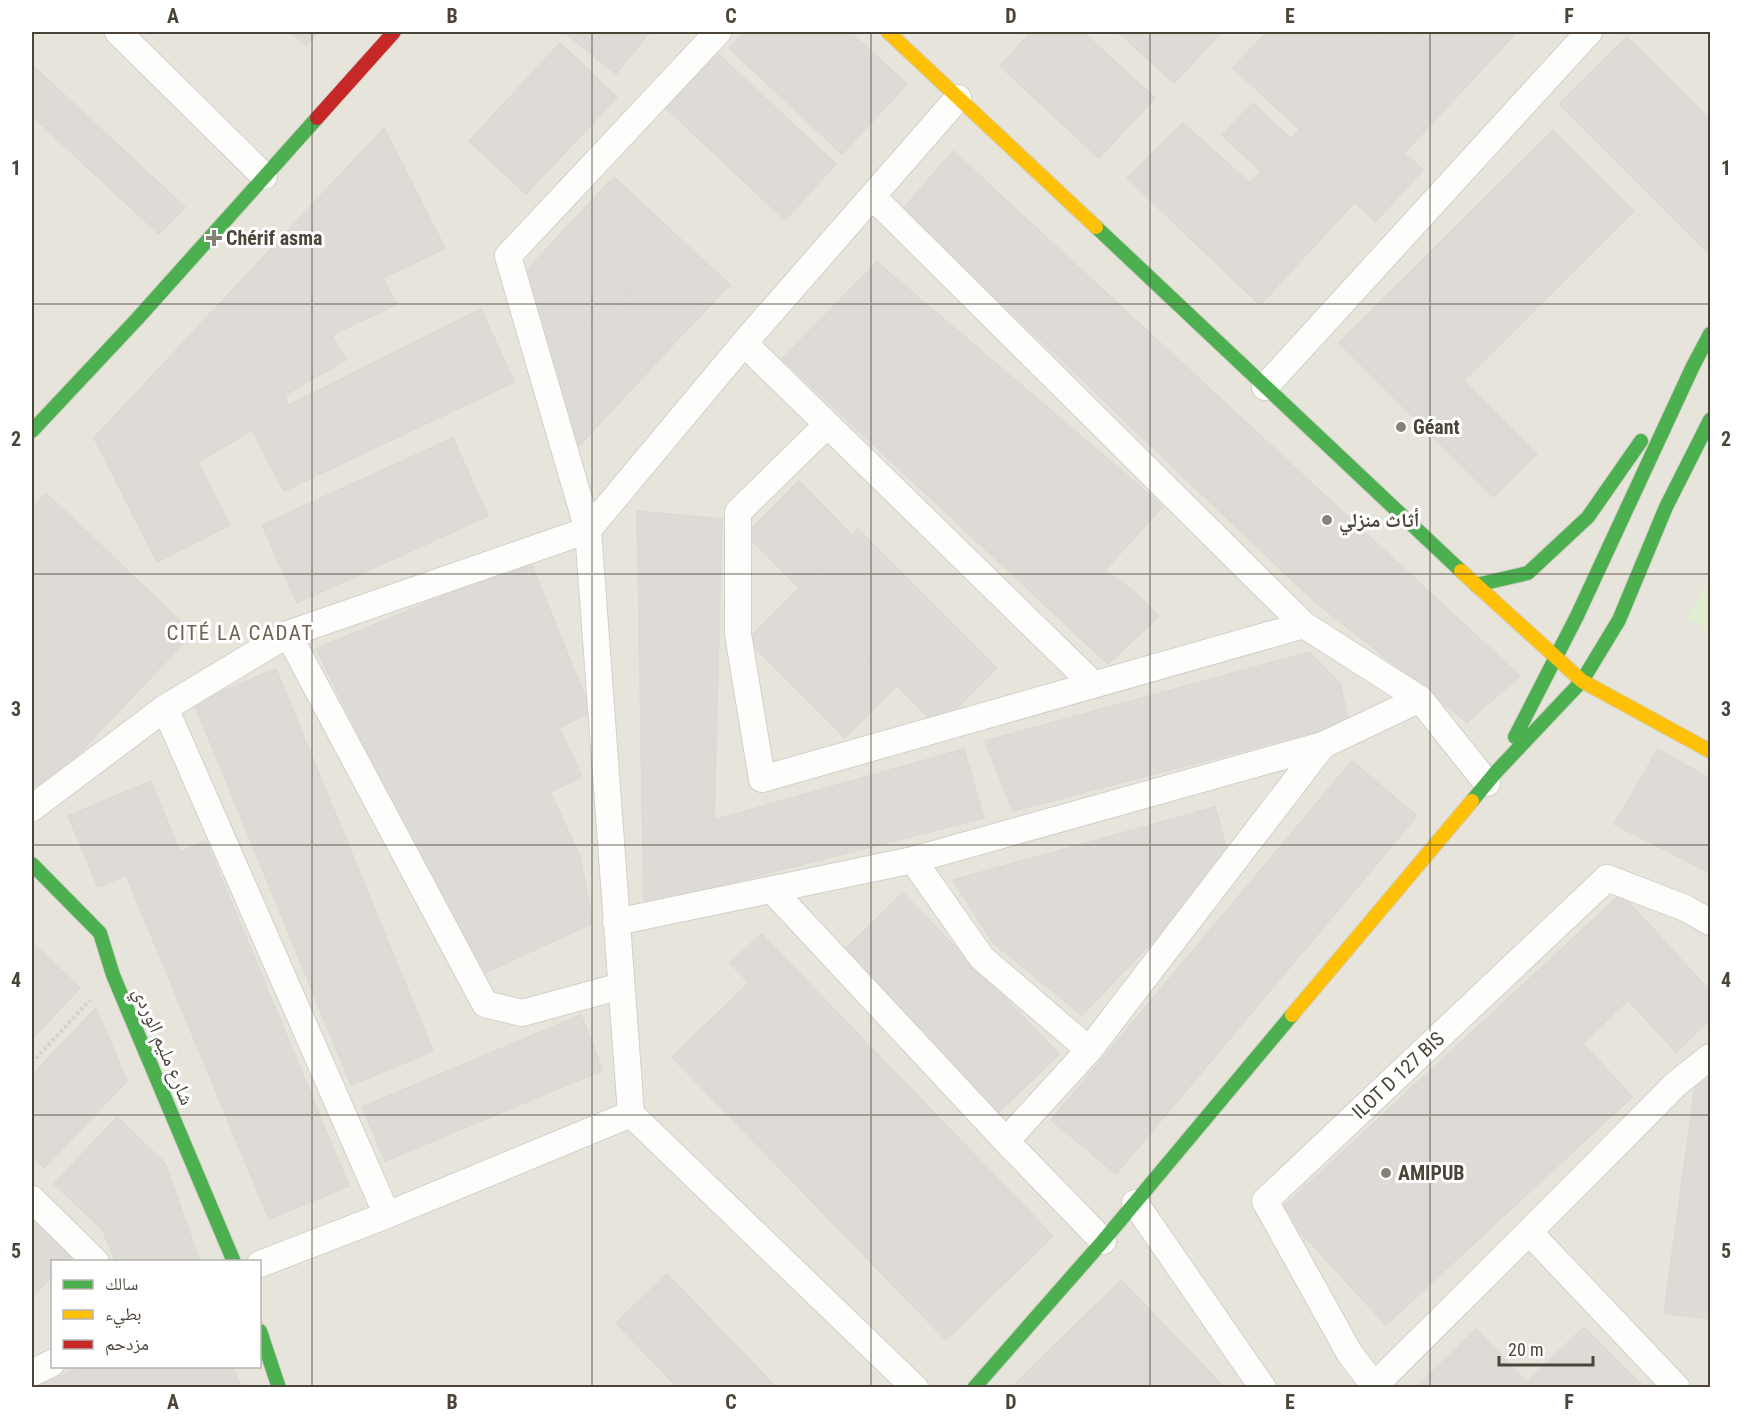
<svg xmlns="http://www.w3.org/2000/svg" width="1742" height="1419" viewBox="0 0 1742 1419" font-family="'Roboto Condensed','Noto Naskh Arabic',sans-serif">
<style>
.residential{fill:#e7e4dc;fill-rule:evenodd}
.green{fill:#e1eecf}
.building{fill:#dedbd6;stroke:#dcd9d4;stroke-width:1.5}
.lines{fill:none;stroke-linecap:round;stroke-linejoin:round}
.street-casing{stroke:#d2d0cb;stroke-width:28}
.fast-casing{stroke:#d3cfc5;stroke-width:16}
.slow-casing{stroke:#d3cfc5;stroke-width:16}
.jam-casing{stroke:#d3cfc5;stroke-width:16}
.path{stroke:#d3d2cc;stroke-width:4;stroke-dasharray:3 3;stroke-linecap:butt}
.street{stroke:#fdfdfc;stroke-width:26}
.fast{stroke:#4caf50;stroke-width:14}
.slow{stroke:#ffc107;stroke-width:14}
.jam{stroke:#c62828;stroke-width:14}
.grid{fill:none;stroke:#4b4439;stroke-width:1.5;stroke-opacity:0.55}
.poi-dot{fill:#868178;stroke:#fff;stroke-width:2}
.labels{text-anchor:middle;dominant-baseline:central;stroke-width:6;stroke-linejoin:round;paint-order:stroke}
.poi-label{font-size:20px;font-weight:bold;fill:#4b4439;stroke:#fff;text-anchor:start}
.street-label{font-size:20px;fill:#4b4439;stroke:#fff}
.neighbourhood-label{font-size:21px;letter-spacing:1.5px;fill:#6e6250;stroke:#fff}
.neatline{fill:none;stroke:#4b4439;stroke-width:2}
.grid-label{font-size:20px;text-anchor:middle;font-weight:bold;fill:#4b4439}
</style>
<rect width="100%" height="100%" fill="#f4f2ee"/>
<!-- residential -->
<path class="residential" d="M 32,32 L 1710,32 L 1710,1387 L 32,1387 ZM 52,1262 L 260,1262 L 260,1366 L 52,1366 Z"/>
<!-- green -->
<path class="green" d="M 1710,580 L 1710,630 L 1688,617 Z"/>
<!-- building -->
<path class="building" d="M 291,32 L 319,32 L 306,45 Z
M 564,32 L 650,32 L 616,74 Z
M 745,32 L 850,32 L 907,84 L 842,154 L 729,48 Z
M 1031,32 L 1083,32 L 1155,98 L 1099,158 L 1000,66 Z
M 1118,32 L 1222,32 L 1174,83 Z
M 1267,32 L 1404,32 L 1421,48 L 1324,152 L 1233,68 Z
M 1391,32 L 1517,32 L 1404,153 L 1423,170 L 1375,222 L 1355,202 L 1260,305 L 1127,178 L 1183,123 L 1250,183 Z
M 1627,37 L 1710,120 L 1710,246 L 1706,251 L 1559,104 Z
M 560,43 L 617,97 L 526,194 L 469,141 Z
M 717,53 L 836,164 L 785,220 L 666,108 Z
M 32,65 L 185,207 L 159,234 L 32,116 Z
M 1253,103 L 1320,166 L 1290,199 L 1222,135 Z
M 384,128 L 445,248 L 383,278 L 397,304 L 332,335 L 346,360 L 285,395 L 288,406 L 481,309 L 514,382 L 284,491 L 252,430 L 198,462 L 230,525 L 157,562 L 94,438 Z
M 1553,130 L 1634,211 L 1420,424 L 1339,343 Z
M 953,151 L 1520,676 L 1467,722 L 1315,602 L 903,209 Z
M 614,177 L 730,285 L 680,337 L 564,230 Z
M 564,230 L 630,291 L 555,372 L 524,274 Z
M 877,262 L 1163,506 L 1105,570 L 1136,593 L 1159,616 L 1108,664 L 782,359 Z
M 625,287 L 680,337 L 578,447 L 555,372 Z
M 1464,381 L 1537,454 L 1493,497 L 1420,424 Z
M 453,438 L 488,516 L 297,603 L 262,525 Z
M 799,481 L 852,535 L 799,588 L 746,534 Z
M 46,493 L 193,633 L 32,803 L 32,509 Z
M 637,511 L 722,519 L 714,820 L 964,749 L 984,818 L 644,905 Z
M 858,529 L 997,668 L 938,727 L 799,588 Z
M 532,565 L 591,712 L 559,728 L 582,777 L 550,792 L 580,856 L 593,923 L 474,978 L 447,911 L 316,649 L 467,586 Z
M 799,588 L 897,686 L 845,738 L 747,640 Z
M 1309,652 L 1340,683 L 1349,723 L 1013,811 L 985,741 Z
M 276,669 L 433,1051 L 351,1085 L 194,703 Z
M 1658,749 L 1710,779 L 1710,873 L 1614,824 Z
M 1352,761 L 1417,816 L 1116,1174 L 1051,1120 Z
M 151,781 L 180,852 L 98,887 L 68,816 Z
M 1215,807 L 1230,861 L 1082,1015 L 992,942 L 953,880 Z
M 206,841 L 349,1186 L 269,1219 L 126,875 Z
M 903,893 L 1059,1054 L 999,1112 L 843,951 Z
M 1621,894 L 1710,991 L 1710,1020 L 1676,1052 L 1628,1000 L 1583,1043 L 1632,1097 L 1386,1325 L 1280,1210 Z
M 761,934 L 780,953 L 749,983 L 730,963 Z
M 32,942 L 80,988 L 32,1039 Z
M 780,953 L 1053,1236 L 946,1340 L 672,1057 Z
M 96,1008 L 127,1081 L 44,1168 L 32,1156 L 32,1075 Z
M 581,1015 L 603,1070 L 385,1161 L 362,1107 Z
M 1696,1079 L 1710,1081 L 1710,1319 L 1664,1313 Z
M 117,1117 L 165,1163 L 102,1229 L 54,1184 Z
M 165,1163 L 200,1262 L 116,1262 L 102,1229 Z
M 32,1213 L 74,1253 L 66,1262 L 52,1262 L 52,1276 L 32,1298 Z
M 667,1274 L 777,1388 L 678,1388 L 616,1323 Z
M 1121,1280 L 1225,1388 L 1011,1388 Z
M 1584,1327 L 1644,1388 L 1418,1386 L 1476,1329 L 1527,1382 Z
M 83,1366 L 233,1366 L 241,1387 L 33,1388 Z"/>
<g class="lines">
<!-- street casing -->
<g class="street-casing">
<path id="street" d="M 118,32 L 264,176
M 873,197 L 1304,625
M 744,343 L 1093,684
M 1265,387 L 1589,32
M 827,425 L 738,512 L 738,634 L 762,779 L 1304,625 L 1420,699 L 1487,783
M 288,634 L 485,1004 L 522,1013 L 621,986
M 165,708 L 387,1215
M 32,808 L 165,708 L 288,634 L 588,530 L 508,256 L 718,32
M 913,860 L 982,958 L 1089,1050
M 772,890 L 1006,1141 L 1103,1241
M 616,922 L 913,860 L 1323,745 L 1420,699
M 631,1114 L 588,530 L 744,343 L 958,98
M 1006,1141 L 1089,1050 L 1323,745
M 32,1199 L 96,1262
M 1135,1203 L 1263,1388
M 1529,1232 L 1677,1083 L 1710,1057
M 260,1264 L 387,1215 L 631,1114 L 915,1388
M 32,1373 L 52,1363
M 1374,1386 L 1529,1232 L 1677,1388
M 1376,1388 L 1350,1354 L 1265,1201 L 1607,878 L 1685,908 L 1710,922"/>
</g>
<!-- fast casing -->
<g class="fast-casing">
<path id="fast" d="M 1096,227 L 1461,571
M 32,431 L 138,318 L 317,118
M 1476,585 L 1528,573 L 1588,517 L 1641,441
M 1515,737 L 1577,616 L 1693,366 L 1710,334
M 1472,801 L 1496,772 L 1582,681 L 1619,620 L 1666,507 L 1710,420
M 32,864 L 100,933 L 113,975 L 234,1262
M 260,1331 L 279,1388
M 974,1388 L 1103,1241 L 1292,1015"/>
</g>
<!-- slow casing -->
<g class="slow-casing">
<path id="slow" d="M 888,32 L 1096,227
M 1461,571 L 1582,681 L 1710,751
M 1292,1015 L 1472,801"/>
</g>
<!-- jam casing -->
<g class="jam-casing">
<path id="jam" d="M 317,118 L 394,32"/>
</g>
<!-- path -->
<path class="path" d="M 32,1063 L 90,1000"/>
<!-- street -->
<use href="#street" class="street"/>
<!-- fast -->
<use href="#fast" class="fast"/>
<!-- slow -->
<use href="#slow" class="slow"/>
<!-- jam -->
<use href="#jam" class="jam"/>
</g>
<!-- grid -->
<path class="grid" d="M 312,32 L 312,1388M 592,32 L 592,1388M 871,32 L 871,1388M 1150,32 L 1150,1388M 1430,32 L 1430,1388M 32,304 L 1710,304M 32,574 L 1710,574M 32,845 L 1710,845M 32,1115 L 1710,1115"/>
<!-- markers -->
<g class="poi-dot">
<path d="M211 229h6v6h6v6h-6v6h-6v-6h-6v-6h6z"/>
<circle cx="1401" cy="427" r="6"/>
<circle cx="1327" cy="520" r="6"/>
<circle cx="1386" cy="1173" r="6"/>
</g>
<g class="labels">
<!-- poi labels -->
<g class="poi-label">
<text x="226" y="238">Chérif asma</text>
<text x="1413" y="427">Géant</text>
<text x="1339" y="520">أثاث منزلي</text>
<text x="1398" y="1173">AMIPUB</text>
</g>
<!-- street labels -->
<g class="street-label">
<text transform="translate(164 1046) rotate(67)">شارع مليم الوردي</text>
<text transform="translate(1398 1075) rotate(-43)">ILOT D 127 BIS</text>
</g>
<!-- neighbourhood labels -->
<g class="neighbourhood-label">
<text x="240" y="633">CITÉ LA CADAT</text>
</g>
</g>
<!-- border -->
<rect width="1742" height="1419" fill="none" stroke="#ffffff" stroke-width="66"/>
<!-- legend -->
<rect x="51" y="1260" width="210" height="108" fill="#ffffff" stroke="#b7b4b0" stroke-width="1.5"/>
<rect x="63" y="1280" width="30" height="9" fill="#4caf50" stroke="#b7b4b0" stroke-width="1.5"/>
<text x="105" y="1290" font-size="18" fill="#4b4439">سالك</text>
<rect x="63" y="1310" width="30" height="9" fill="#ffc107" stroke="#b7b4b0" stroke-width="1.5"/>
<text x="105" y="1320" font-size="18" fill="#4b4439">بطيء</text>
<rect x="63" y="1340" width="30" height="9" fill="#c62828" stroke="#b7b4b0" stroke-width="1.5"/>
<text x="105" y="1350" font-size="18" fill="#4b4439">مزدحم</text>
<!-- scale -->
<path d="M1499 1356v9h94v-9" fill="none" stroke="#4b4439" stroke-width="3"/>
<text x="1508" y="1356" font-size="18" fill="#4b4439" stroke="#ffffff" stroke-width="4.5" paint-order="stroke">20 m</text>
<rect x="33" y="33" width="1676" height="1353" class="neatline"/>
<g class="grid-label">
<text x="173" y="23">A</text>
<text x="452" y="23">B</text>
<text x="731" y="23">C</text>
<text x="1011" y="23">D</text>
<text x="1290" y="23">E</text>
<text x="1569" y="23">F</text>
<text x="16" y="175">1</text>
<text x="1726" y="175">1</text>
<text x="16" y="446">2</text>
<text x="1726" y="446">2</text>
<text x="16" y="716">3</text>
<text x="1726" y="716">3</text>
<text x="16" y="987">4</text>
<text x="1726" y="987">4</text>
<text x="16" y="1258">5</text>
<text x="1726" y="1258">5</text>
<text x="173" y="1409">A</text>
<text x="452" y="1409">B</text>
<text x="731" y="1409">C</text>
<text x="1011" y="1409">D</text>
<text x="1290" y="1409">E</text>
<text x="1569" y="1409">F</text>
</g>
</svg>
